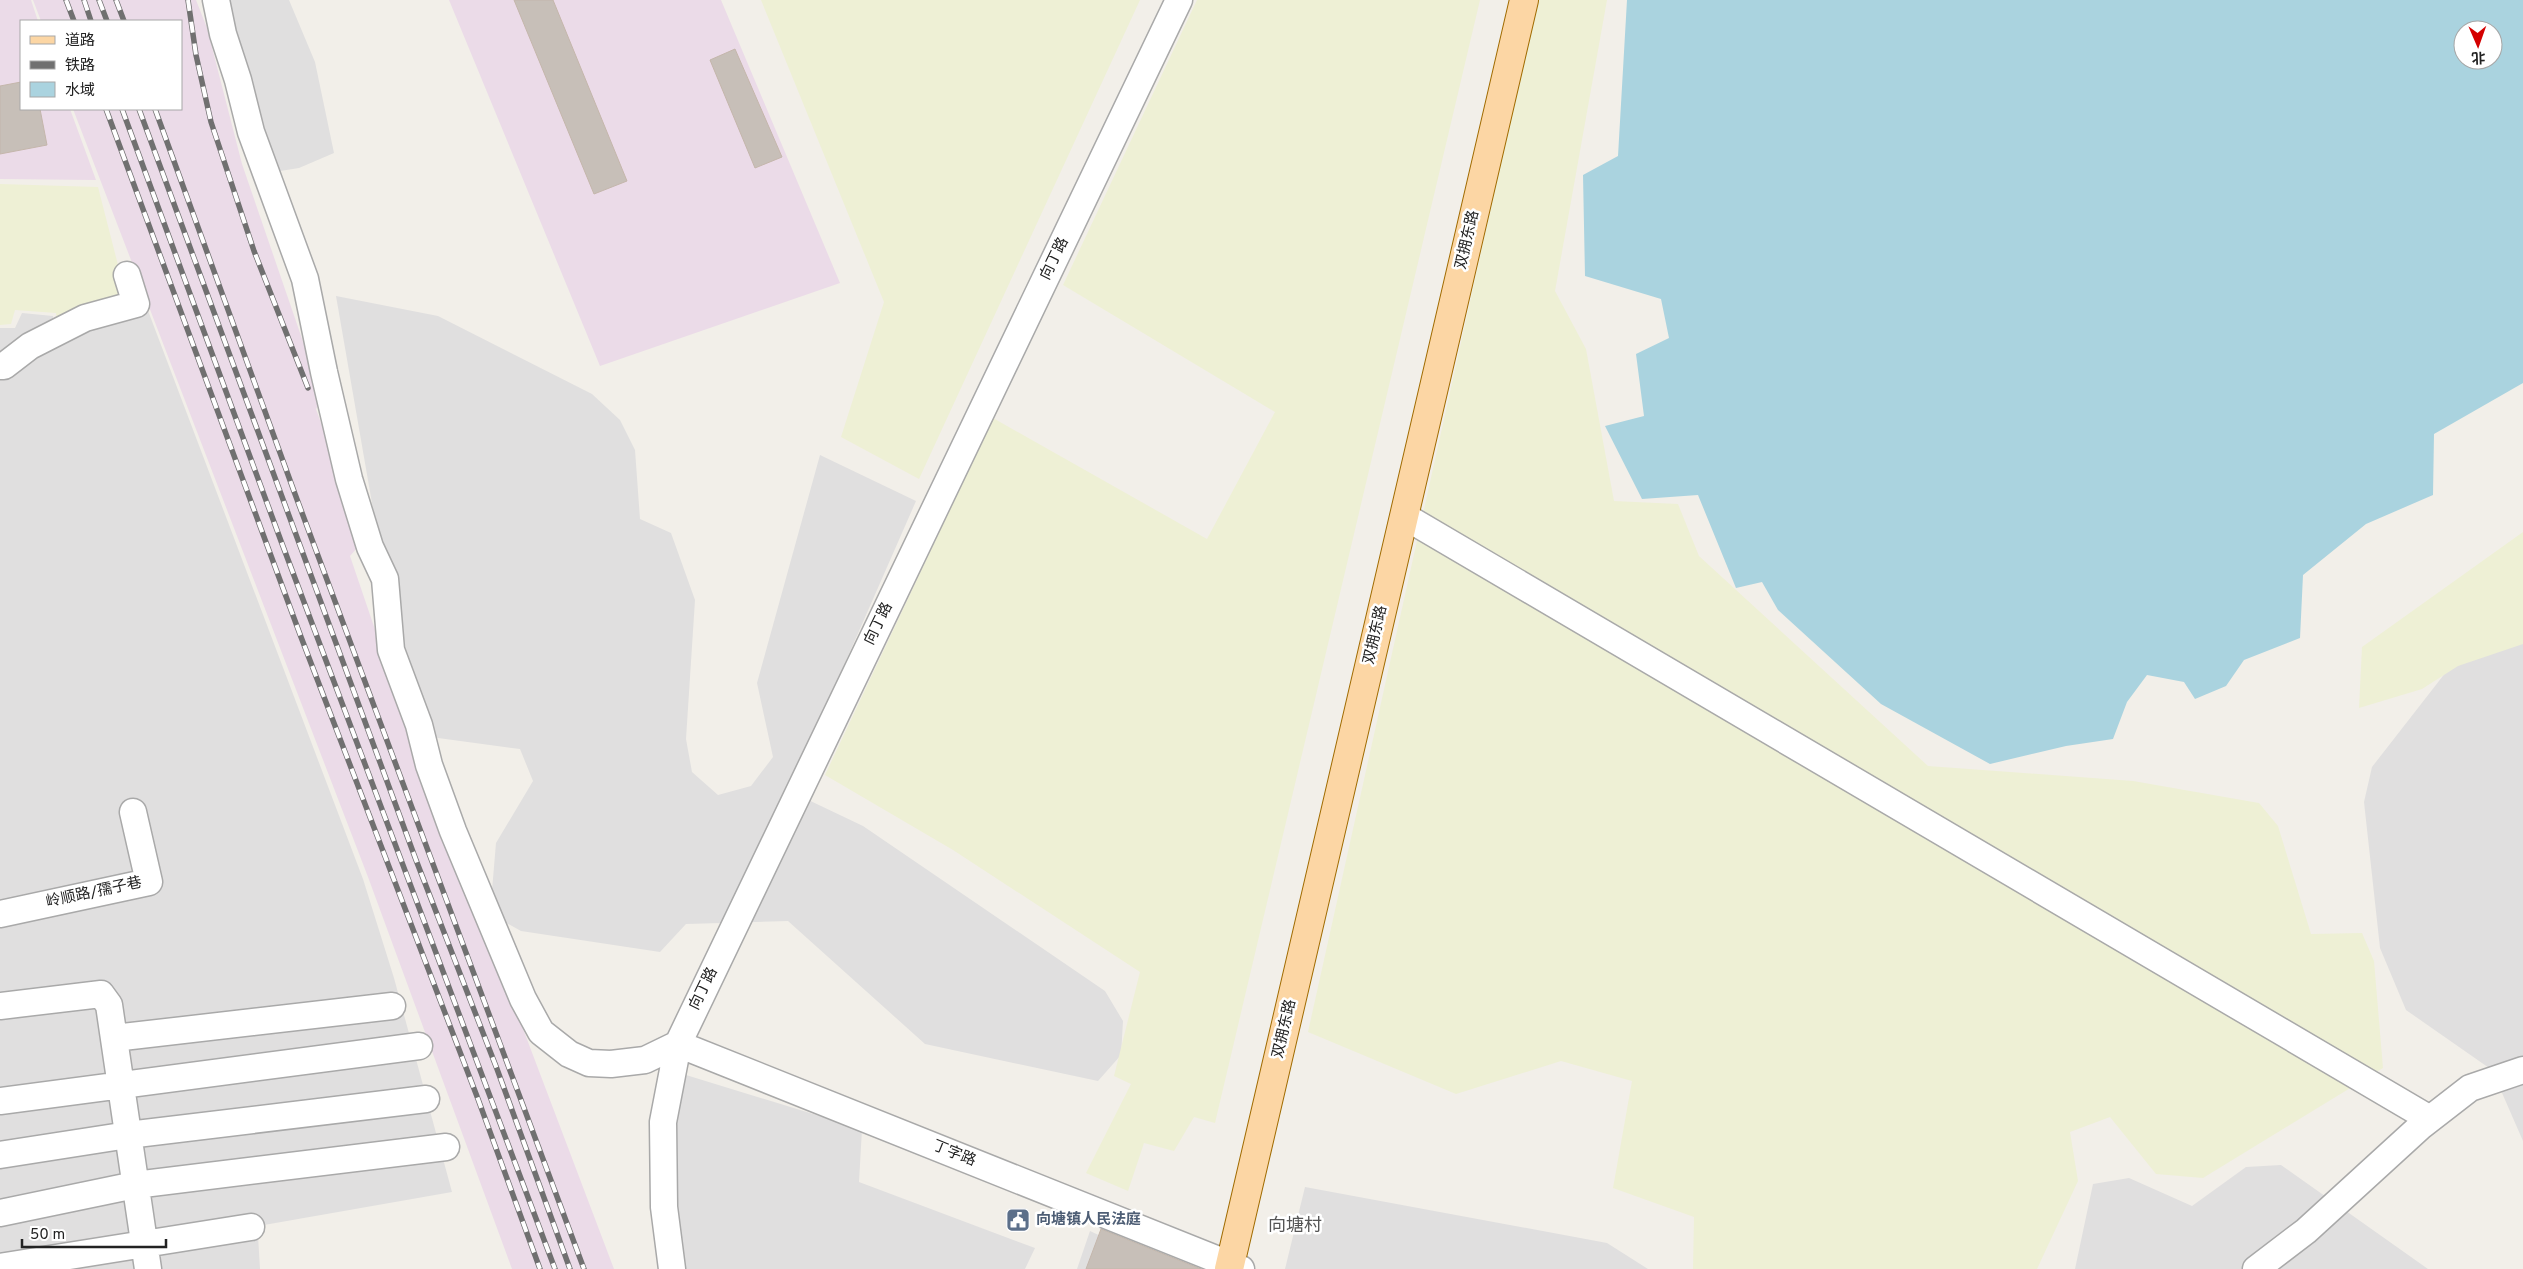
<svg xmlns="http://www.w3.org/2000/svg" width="2523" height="1269" viewBox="0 0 2523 1269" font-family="Overpass,'Noto Sans SC',sans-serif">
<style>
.residential{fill:#e0dfdf}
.industrial{fill:#ebdbe8}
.farmland{fill:#eef0d5}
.water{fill:#aad3df;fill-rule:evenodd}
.building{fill:#c7bfb8;stroke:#c4b6ab}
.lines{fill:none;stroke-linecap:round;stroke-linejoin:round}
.minor-casing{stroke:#a9a9a9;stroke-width:29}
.major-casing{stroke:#a06b00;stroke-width:30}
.minor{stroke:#fff;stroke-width:26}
.major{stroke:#fcd6a4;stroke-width:28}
.rail-casing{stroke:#707070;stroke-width:5.5}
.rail{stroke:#fff;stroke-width:4;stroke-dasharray:11;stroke-linecap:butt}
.labels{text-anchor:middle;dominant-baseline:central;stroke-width:5;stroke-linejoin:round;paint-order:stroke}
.street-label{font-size:15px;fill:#222;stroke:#fff}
.service-label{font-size:15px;font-weight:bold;fill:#4e5e75;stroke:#fff;text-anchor:start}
.quarter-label{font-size:18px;fill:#555;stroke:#fff}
</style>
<rect width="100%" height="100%" fill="#f2efe9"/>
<!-- residential -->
<path class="residential" d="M 218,0 L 289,0 L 315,62 L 334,153 L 299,168 L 274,172 Z
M 336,296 L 438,316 L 592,394 L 620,420 L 635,450 L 640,519 L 671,533 L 695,600 L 686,739 L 692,772 L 718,795 L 751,786 L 773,757 L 757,683 L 820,455 L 916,501 L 795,777 L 800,796 L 863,826 L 1105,991 L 1123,1021 L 1121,1055 L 1098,1081 L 925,1044 L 788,921 L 686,924 L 660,952 L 521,931 L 490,914 L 496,843 L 533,781 L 520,749 L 416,735 L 389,601 Z
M 147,308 L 363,879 L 394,978 L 452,1192 L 264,1225 L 260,1223 L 258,1236 L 260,1269 L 0,1269 L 0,328 L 15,328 L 22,313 L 53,316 L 54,334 Z
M 2523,616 L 2523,1141 L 2492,1070 L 2406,1010 L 2380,948 L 2364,802 L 2372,767 L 2453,663 Z
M 673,1071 L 862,1129 L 859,1182 L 1035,1248 L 1025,1269 L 681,1269 L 671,1237 Z
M 2281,1165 L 2428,1269 L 2075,1269 L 2093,1184 L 2129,1178 L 2192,1206 L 2246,1167 Z
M 1305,1187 L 1607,1243 L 1648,1269 L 1285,1269 Z
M 1090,1231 L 1171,1269 L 1077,1269 Z"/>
<!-- industrial -->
<path class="industrial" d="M 0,0 L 31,0 L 38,21 L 21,21 L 21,109 L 70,109 L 96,180 L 0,179 Z
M 33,0 L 196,0 L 207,28 L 242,164 L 322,397 L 316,409 L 363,541 L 350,556 L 403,712 L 614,1269 L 512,1269 L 368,877 L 73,109 L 181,109 L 181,21 L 41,21 Z
M 449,0 L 721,0 L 840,283 L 600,366 Z"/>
<!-- farmland -->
<path class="farmland" d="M 761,0 L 1140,0 L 919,479 L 841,437 L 884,302 Z
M 1197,0 L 1480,0 L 1215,1123 L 1194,1117 L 1174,1151 L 1144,1143 L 1128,1191 L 1086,1173 L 1131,1084 L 1114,1076 L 1140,972 L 953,850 L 825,775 L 993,418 L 1207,539 L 1275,412 L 1063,285 Z
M 1537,0 L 1607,0 L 1555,291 L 1586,349 L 1614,501 L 1678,504 L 1699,556 L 1928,766 L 2133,781 L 2259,803 L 2278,826 L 2311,934 L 2362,933 L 2374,961 L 2383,1068 L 2203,1178 L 2156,1174 L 2110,1117 L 2070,1132 L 2078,1181 L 2037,1269 L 1693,1269 L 1694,1217 L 1613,1188 L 1632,1081 L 1561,1061 L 1456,1094 L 1308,1032 Z
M 0,184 L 98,187 L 127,300 L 57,325 L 56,313 L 15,310 L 11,324 L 0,325 Z
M 2523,532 L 2523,644 L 2458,666 L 2422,689 L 2359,708 L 2362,647 Z"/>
<!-- water -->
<path class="water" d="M 1627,0 L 2523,0 L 2523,383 L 2434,434 L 2433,495 L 2366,524 L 2303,575 L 2300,638 L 2244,660 L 2226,686 L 2195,699 L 2184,682 L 2147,675 L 2127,702 L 2113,739 L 2066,746 L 1990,764 L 1881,704 L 1778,610 L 1762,582 L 1736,588 L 1698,495 L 1642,499 L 1605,426 L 1644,416 L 1636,354 L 1669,338 L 1661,299 L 1585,276 L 1583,175 L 1618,156 ZM 2463,30 L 2493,30 L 2493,60 L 2463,60 Z"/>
<!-- building -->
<path class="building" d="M 514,0 L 553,0 L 627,181 L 594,194 Z
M 735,49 L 782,157 L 755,168 L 710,60 Z
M 21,82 L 21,109 L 40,109 L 47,145 L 0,154 L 0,86 Z
M 1101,1229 L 1201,1269 L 1086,1269 Z"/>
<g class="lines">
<!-- minor casing -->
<g class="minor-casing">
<path id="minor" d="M 216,0 L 223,34 L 238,80 L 251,132 L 305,279 L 324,372 L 349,479 L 370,547 L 385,579 L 391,650 L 419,725 L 429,765 L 453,831 L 523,999 L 541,1032 L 569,1054 L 589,1063 L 611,1064 L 645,1060 L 678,1044 L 1241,1269
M 0,366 L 4,366 L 30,346 L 85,318 L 136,304 L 127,275
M 1404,516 L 2430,1119
M 0,914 L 149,882 L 133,812
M 0,1006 L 101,994 L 109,1005 L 148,1269
M 114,1038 L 392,1006
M 0,1101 L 419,1046
M 0,1155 L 128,1135 L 426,1099
M 0,1213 L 135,1185 L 446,1147
M 0,1267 L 251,1227
M 672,1269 L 664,1207 L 663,1122 L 678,1044 L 1179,0
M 2256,1269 L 2306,1231 L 2421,1126 L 2470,1088 L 2523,1070"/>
</g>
<!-- major casing -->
<g class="major-casing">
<path id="major" d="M 1229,1269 L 1524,0"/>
</g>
<!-- minor -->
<use href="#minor" class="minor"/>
<!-- major -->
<use href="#major" class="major"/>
<!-- rail casing -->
<g class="rail-casing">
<path id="rail" d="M 66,0 L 74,21
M 84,0 L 91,21
M 99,0 L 107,21
M 116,0 L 124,21
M 188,0 L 196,55 L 211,122 L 254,251 L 308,388
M 106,109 L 301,637 L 478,1099 L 540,1269
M 122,109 L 281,541 L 555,1269
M 139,109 L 416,860 L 497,1069 L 570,1269
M 155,109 L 295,494 L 584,1269"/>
</g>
<!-- rail -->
<use href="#rail" class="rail"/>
</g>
<!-- icons -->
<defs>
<g id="civic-square" transform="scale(1.25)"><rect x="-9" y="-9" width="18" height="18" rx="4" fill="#5c6f8a" stroke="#fff"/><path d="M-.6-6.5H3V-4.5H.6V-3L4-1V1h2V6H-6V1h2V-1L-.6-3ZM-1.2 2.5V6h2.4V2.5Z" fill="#fff"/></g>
</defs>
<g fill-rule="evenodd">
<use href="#civic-square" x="1018" y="1220"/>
</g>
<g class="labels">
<!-- street labels -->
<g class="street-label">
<text transform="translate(1468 240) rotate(-77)">双拥东路</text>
<text transform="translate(1055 259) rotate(-64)">向丁路</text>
<text transform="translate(879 624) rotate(-64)">向丁路</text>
<text transform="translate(1376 635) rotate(-77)">双拥东路</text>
<text transform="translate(94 893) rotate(-12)">岭顺路/孺子巷</text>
<text transform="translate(704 989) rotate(-64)">向丁路</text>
<text transform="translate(1285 1029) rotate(-77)">双拥东路</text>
<text transform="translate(954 1154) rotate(22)">丁字路</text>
</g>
<!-- service labels -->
<g class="service-label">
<text x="1036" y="1220">向塘镇人民法庭</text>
</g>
<!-- quarter labels -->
<g class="quarter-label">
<text x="1295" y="1226">向塘村</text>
</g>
</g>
<!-- legend -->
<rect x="20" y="20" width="162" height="90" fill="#ffffff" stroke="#a7a7a7"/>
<rect x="30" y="36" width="25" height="8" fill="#fcd6a4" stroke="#a7a7a7"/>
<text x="65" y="45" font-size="15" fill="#222222">道路</text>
<rect x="30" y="61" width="25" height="8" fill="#707070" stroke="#a7a7a7"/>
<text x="65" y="70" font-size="15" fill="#222222">铁路</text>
<rect x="30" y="82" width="25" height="15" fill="#aad3df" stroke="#a7a7a7"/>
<text x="65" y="95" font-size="15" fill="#222222">水域</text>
<!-- north arrow -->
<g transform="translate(2478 45) rotate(178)"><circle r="24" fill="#ffffff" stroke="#a7a7a7"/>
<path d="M0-4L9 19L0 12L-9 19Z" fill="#d40000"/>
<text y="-8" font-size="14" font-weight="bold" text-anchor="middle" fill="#222222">北</text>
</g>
<!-- scale -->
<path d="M22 1239v8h144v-8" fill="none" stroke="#222222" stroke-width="2.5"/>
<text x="30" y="1239" font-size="15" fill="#222222" stroke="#ffffff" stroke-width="4" paint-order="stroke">50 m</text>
</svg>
